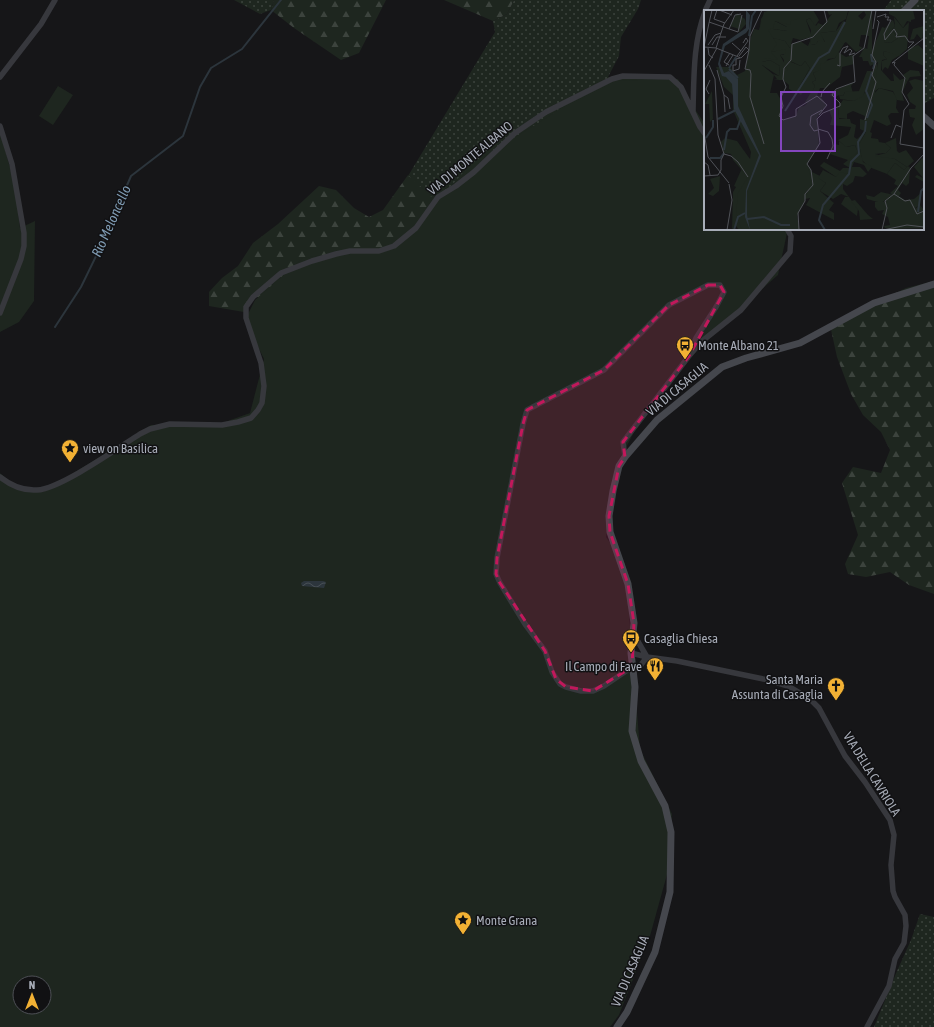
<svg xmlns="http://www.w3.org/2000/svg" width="934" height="1027" viewBox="0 0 934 1027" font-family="'Asap Condensed',sans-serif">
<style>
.grass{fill:url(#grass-dots)}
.forest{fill:url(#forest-firs)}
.park{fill:#1e261f;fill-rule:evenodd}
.water{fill:url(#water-waves)}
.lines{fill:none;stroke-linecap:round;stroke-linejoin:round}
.stream{stroke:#2c353c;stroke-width:2}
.street{stroke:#37383d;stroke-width:5.5}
.secondary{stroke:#45474d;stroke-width:7}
.marked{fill:#c2185b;fill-opacity:0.2;stroke:#c2185b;stroke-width:3;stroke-dasharray:8 5;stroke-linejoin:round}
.labels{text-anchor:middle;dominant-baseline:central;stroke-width:3;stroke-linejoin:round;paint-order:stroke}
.street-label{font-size:13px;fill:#a8adb8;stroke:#111113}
.poi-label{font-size:13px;fill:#a8adb8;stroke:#111113;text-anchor:start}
.water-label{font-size:14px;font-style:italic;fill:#7f9bb3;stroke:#111113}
.inset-river{fill:none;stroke:#2c353c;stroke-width:2}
.inset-road{fill:none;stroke:#505258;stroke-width:1}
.view{fill:#8446be;fill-opacity:0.15;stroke:#8446be;stroke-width:2}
.inset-edge{fill:none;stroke:#a8adb8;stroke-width:2}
</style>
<defs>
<pattern id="grass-dots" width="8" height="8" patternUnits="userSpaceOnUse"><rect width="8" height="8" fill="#1e261f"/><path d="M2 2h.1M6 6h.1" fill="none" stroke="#3c433d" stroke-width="1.8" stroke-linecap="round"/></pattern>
<pattern id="forest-firs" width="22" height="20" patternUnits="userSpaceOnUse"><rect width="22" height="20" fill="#1e261f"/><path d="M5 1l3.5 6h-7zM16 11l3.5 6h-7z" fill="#3c433d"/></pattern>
<pattern id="water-waves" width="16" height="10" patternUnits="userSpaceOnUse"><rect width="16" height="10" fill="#2c353c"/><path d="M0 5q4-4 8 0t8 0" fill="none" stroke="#485056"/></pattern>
</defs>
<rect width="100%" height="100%" fill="#161618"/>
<!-- grass -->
<path class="grass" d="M 234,0 L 274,0 L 271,10 L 260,14 Z
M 514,0 L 641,0 L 638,9 L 621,37 L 619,56 L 608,77 L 664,75 L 680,92 L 705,229 L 477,237 L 408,176 L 495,32 L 493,21 L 507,14 Z
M 891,0 L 934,0 L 934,98 L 923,104 L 923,11 L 883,11 Z
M 920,914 L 934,917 L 934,1027 L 874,1027 L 897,971 L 911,940 Z"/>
<!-- forest -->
<path class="forest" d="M 274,0 L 386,0 L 359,53 L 341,60 L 294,28 L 271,10 Z
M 444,0 L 514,0 L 507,14 L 493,21 Z
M 408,175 L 456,219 L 292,303 L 255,297 L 244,312 L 209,306 L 209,292 L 222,278 L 238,266 L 253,243 L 278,224 L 319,186 L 336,190 L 354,208 L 369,217 L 383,210 Z
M 934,281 L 934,594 L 909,585 L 890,572 L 866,577 L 848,574 L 845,564 L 858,535 L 842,483 L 853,467 L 881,473 L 890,450 L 881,432 L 863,415 L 851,394 L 837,357 L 830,325 L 906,288 Z"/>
<!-- park -->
<path class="park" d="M 678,79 L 690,102 L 705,124 L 705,229 L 784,229 L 787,233 L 778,275 L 716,329 L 650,402 L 622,455 L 606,537 L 625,564 L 640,749 L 672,814 L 668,871 L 650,936 L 619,1015 L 610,1027 L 0,1027 L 0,473 L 17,488 L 43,492 L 151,425 L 211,427 L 250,413 L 264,359 L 245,320 L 255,300 L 303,258 L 351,251 L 386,251 L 408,233 L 471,164 L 548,117 L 598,81 ZM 20,983 L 44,983 L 44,1007 L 20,1007 Z
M 58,86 L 73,95 L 53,125 L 39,116 Z
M 0,132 L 15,185 L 20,228 L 35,221 L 34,301 L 19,322 L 0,332 Z"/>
<!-- water -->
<path class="water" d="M 304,581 L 323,581 L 326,582 L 324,588 L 302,586 L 301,583 Z"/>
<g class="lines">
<!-- stream -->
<path class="stream" d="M 55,327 L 81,287 L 100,248 L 131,176 L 183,136 L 200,87 L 211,68 L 242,49 L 281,0"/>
<!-- street -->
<path class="street" d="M 705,11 L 710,0
M 0,77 L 41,24 L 55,0
M 693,111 C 694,78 693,42 705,12
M 0,126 L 12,164 L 24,233 L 24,246 L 21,259 L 0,313
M 625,457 L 623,442 L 689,356 L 701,342 L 741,310 L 790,252 L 791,236 L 787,229
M 0,477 C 10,485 23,491 37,490 C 60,489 118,448 140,434 L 150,429 L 170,424 L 222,425 L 238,422 L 251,418 L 258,410 L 262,403 L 264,386 L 261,363 L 246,318 L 246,307 L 253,297 L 281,273 L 312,261 L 336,254 L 350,251 L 379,251 L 394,246 L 416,228 L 438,197 L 456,186 L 474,172 L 515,133 L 546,112 L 612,79 L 623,76 L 670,77 L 681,87 L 700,127 L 705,134
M 633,633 L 647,657
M 631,653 L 647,657 L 677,661 L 768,680 L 790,687 L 810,699 L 819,708 L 845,756 L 865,782 L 890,820 L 894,835 L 891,865 L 893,891 L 895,897 L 905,915 L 906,926 L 904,943 L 895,959 L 889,986 L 867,1027
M 647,657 L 640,666 L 632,667 L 604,686 L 593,691 L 581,691 L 566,687 L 560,684 L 552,672 L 545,651 L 525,624 L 500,583 L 496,574 L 497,558 L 523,424 L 527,410 L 604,370 L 669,305 L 708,285 L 720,285 L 724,292 L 716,307 L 696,338 L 689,356"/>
<!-- secondary -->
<path class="secondary" d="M 904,11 L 915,0
M 923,116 L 934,126
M 617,1027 L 627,1012 L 655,952 L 670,892 L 671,832 L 665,806 L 641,761 L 632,731 L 635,687 L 631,653 L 634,623 L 628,584 L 610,532 L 609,516 L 613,491 L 619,466 L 625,457 L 657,420 L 722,367 L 746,358 L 800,343 L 874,303 L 934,284"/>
</g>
<!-- marked area -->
<path class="marked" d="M 708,285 L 720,285 L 724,292 L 689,356 L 623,442 L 625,457 L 619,466 L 609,516 L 610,532 L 628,584 L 634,623 L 632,667 L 593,691 L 566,687 L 556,679 L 545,651 L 500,583 L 496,574 L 497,558 L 523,424 L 527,410 L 604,370 L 669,305 Z"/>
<!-- icons -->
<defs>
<g id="bus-pin" transform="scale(0.9)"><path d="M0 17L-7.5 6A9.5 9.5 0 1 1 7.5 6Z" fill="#f2b134" stroke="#111113"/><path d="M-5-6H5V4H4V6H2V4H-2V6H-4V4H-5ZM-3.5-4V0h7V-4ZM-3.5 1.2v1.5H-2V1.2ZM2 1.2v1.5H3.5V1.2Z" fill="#111"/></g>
<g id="sight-pin" transform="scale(0.9)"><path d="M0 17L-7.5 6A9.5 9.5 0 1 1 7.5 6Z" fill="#f2b134" stroke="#111113"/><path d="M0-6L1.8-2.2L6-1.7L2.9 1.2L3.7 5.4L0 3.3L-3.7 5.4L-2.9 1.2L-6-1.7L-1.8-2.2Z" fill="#111"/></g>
<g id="restaurant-pin" transform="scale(0.9)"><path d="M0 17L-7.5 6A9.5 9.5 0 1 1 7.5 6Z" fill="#f2b134" stroke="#111113"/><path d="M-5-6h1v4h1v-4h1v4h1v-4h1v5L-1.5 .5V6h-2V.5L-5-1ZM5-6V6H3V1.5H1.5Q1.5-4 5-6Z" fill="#111"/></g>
<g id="church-pin" transform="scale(0.9)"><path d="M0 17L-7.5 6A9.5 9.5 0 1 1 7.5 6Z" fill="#f2b134" stroke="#111113"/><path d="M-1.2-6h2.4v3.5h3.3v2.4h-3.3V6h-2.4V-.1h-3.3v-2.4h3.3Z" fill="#111"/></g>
</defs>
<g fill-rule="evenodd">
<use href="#bus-pin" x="685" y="345"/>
<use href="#sight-pin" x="70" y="448"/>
<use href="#bus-pin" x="631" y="638"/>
<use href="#restaurant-pin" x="655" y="666"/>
<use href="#church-pin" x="836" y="686"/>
<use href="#sight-pin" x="463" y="920"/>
</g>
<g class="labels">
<!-- street labels -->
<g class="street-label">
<text transform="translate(470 158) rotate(-40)">VIA DI MONTE ALBANO</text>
<text transform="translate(677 389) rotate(-40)">VIA DI CASAGLIA</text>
<text transform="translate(872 774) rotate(58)">VIA DELLA CAVRIOLA</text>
<text transform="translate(630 971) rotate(-67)">VIA DI CASAGLIA</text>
</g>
<!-- poi labels -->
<g class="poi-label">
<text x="698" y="345">Monte Albano 21</text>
<text x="83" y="448">view on Basilica</text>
<text x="644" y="638">Casaglia Chiesa</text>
<text x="642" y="666" text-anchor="end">Il Campo di Fave</text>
<text x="823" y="679" text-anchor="end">Santa Maria<tspan x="823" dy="15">Assunta di Casaglia</tspan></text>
<text x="476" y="920">Monte Grana</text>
</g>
<!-- water labels -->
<g class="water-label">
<text transform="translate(111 221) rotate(-66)">Rio Meloncello</text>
</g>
</g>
<!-- overview -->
<g transform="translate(704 10)">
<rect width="220" height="220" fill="#161618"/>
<path d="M 123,0 L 168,0 L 168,40 L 163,40 L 165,26 L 162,26 L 158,10 L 162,5 L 160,1 L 155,4 L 144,1 L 142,9 L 135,13 L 132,21 L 117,23 L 121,33 L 114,31 L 112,35 L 106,34 L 107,20 L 102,10 L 106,8 L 112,16 L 114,13 L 119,15 L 128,4 L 125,5 ZM 185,0 L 209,0 L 211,9 L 207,10 L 207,12 L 203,11 L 199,18 L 191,7 L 185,4 ZM 65,8 L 83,17 L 83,21 L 69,19 ZM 189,10 L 191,16 L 188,20 L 194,28 L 187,33 L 180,32 L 181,18 ZM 71,28 L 81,31 L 86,38 L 87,52 L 97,56 L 101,51 L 106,58 L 92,83 L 85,79 L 85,75 L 79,70 L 80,50 L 76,45 L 80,45 L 77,41 L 67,42 L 65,30 ZM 180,41 L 196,45 L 188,50 L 184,59 L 181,57 L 178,61 L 178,51 L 183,49 L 179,45 ZM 134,42 L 142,47 L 149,45 L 150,54 L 138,57 L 136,67 L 122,78 L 116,78 L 113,86 L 116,87 L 106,96 L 101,92 L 111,76 L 108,72 L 112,70 L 109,63 L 116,59 L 116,53 L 131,48 ZM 66,50 L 76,56 L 75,66 L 58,55 L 58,52 ZM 173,52 L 174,63 L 171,83 L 175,78 L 189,82 L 193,88 L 192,98 L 195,103 L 187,103 L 184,106 L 187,114 L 183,116 L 170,110 L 166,122 L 168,123 L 167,128 L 174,129 L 175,132 L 181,133 L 187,138 L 182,143 L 171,144 L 191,149 L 203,157 L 200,160 L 191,153 L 183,164 L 165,157 L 158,150 L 155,134 L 162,122 L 156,119 L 156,109 L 160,110 L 161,106 L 149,101 L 143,104 L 143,109 L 135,108 L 134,97 L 139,90 L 150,91 L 162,82 ZM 150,72 L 147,76 L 149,83 L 141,82 L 139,86 L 135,85 L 130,88 L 126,85 L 130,81 ZM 135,131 L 143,137 L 151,135 L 154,142 L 147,151 L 126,144 L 130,134 L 135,135 ZM 53,137 L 60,146 L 72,143 L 77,144 L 77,148 L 86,147 L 93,152 L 88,154 L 89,157 L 97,160 L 103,154 L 108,162 L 116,166 L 115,168 L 122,173 L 116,181 L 130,193 L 125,200 L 130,203 L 130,210 L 102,195 L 106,188 L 96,190 L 93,184 L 87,189 L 87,197 L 76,202 L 80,207 L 77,213 L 88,213 L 86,216 L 79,217 L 82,220 L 46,220 L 43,205 L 43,181 L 57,146 ZM 98,163 L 109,171 L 109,175 L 101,183 L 97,179 L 97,169 L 94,166 ZM 71,186 L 76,186 L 74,191 L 76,194 L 72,196 L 72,202 L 67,204 L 64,202 L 67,200 L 61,199 L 62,192 ZM 218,148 L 220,149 L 220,172 L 211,167 L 213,165 L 219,168 L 210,157 ZM 120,152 L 136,161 L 139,158 L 146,158 L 144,165 L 132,167 L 116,156 ZM 38,158 L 45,168 L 44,220 L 35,220 L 32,216 L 28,219 L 29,182 L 32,177 L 30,176 ZM 141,187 L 145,187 L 154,199 L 153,206 L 137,194 Z" fill="#1e261f" fill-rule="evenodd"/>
<path d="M 109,0 L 115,10 L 111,16 L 106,8 L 102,10 L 108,27 L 96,30 L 89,28 L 87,34 L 96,31 L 104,36 L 106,31 L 107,34 L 111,35 L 115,30 L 121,32 L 116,23 L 132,21 L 139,11 L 146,15 L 140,34 L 131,48 L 124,49 L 120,54 L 117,53 L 116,60 L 109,63 L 112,70 L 108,72 L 111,76 L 109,80 L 106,83 L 100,81 L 97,85 L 93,82 L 106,58 L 101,51 L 97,56 L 86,51 L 86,38 L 81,31 L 69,28 L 65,30 L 67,42 L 82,39 L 81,44 L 76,45 L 84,60 L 80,62 L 79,70 L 75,70 L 69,69 L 73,69 L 69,64 L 75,66 L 76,56 L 66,50 L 58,52 L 53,44 L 57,9 L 63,1 ZM 70,10 L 83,17 L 83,21 L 69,19 ZM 190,7 L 199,18 L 205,12 L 203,39 L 195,46 L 180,41 L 179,45 L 183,49 L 178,50 L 177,60 L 187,71 L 190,71 L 189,63 L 196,70 L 201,68 L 203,72 L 198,83 L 200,91 L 193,90 L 189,81 L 175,78 L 170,82 L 174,52 L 166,56 L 164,51 L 159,51 L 158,47 L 155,47 L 160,38 L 168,40 L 178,17 L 181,18 L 180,32 L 187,33 L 194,28 L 188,20 L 191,16 ZM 163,61 L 169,61 L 168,66 L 159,86 L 150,91 L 136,89 L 135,85 L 139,86 L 141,82 L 155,81 ZM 211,69 L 220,71 L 220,119 L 212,125 L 208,115 L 211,108 L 206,107 L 205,102 L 205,99 L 211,99 L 212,96 L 206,92 L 203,85 L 209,78 L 205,71 ZM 134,97 L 135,109 L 146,109 L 147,113 L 152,115 L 150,127 L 153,129 L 162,121 L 155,135 L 159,152 L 168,157 L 164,162 L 160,155 L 150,152 L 148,157 L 156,157 L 163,164 L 159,167 L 151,166 L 149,172 L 143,176 L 139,174 L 139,179 L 145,187 L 137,184 L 129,189 L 116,181 L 122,173 L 114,168 L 119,160 L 132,167 L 136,162 L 144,164 L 146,158 L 139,154 L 154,142 L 151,135 L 142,137 L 134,130 L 144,125 L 147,117 L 126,115 L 128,108 L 125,100 ZM 192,128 L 193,141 L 195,143 L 202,140 L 210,151 L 203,157 L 191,149 L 171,146 L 182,143 L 187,138 L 181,133 ZM 177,182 L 190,185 L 177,193 L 163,189 L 162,185 L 170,187 ZM 151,190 L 164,205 L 169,209 L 156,210 L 155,201 L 147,191 ZM 216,195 L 220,200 L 220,218 L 184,219 Z" fill="#1e261f" fill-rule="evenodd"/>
<path d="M 68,0 L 96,0 L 96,8 L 87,11 L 86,15 L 71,11 L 69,18 L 64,20 L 73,34 L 67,42 L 74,50 L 60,48 L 58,50 L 58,55 L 70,65 L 66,83 L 73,83 L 79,94 L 75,106 L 80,110 L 92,106 L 95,97 L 100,96 L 112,86 L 116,86 L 123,95 L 113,108 L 115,136 L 103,154 L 109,175 L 100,184 L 101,190 L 93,206 L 96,220 L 38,220 L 32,205 L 34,183 L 44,167 L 29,150 L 27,144 L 20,143 L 17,132 L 21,128 L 33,131 L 46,149 L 47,142 L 29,100 L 29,85 L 20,77 L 12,57 L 26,57 L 33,65 L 41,61 L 47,27 L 50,19 L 55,20 L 60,2 ZM 145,0 L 160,1 L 154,6 L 158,10 L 162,6 L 162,1 L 167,2 L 162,25 L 157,25 L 155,36 L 159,38 L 152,42 L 142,32 L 139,34 L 133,28 L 140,17 ZM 33,3 L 41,9 L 42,14 L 35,22 L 35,19 L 26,16 ZM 220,16 L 218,30 L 213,24 L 210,29 L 206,30 L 209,19 ZM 214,35 L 220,40 L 220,56 L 204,49 L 204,39 ZM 206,60 L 215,61 L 217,66 L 206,67 L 203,72 L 199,65 ZM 8,81 L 9,109 L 6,112 L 5,94 L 1,94 ZM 191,153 L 200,160 L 204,156 L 206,158 L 205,173 L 202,176 L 198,173 L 194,180 L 197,183 L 195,186 L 201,190 L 210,189 L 217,183 L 216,195 L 211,198 L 214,203 L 216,196 L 220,204 L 220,211 L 214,212 L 219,216 L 181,218 L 180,216 L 186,215 L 184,207 L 178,204 L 180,200 L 174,201 L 171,197 L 171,192 L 180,192 L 189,185 L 186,183 L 194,176 L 190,174 L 192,170 L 183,164 ZM 16,166 L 15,181 L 9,186 L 4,184 L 10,178 L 6,169 Z" fill="#1e261f"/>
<path d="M 42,0 L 46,5 L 45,19 L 42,23 L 21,36 L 16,53 L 20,63 L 25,61 L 34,69 L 34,96 L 57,146 L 43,181 L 43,205 L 46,220 L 41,207 L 42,180 L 55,145 L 30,99 L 28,74 L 22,67 L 18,66 L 14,54 L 19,34 L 42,18 Z" fill="#2c353c"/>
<path class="inset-river" d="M 45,26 L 48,6 L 52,0M 167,44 L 168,51 L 171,52 L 169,59M 25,58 L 32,47M 25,59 L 34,68M 81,101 L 115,48 L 125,42 L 141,12M 163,108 L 168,95 L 162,81 L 168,62M 14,109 L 32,100M 2,128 L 9,117 L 9,110M 20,140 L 23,122 L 26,119 L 33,119 L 37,108M 6,148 L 16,148 L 20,143M 214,202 L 217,181 L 220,178M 43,209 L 60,207 L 77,215 L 86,215M 30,220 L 34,207 L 41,203M 121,220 L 115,210 L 119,195 L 145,164 L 147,152 L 155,144 L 154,132 L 161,121 L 162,111"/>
<path class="inset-road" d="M 13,0 L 10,9 L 21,13M 15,0 L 28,5M 173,7 L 182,4 L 181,7 L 185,7 L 183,10 L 187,10 L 180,24 L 181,30 L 190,19 L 193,24 L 192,27 L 201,26 L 205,32 L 210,32 L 204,38M 5,12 L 34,22 L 38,5M 5,13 L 8,0M 118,17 L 123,12 L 120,0M 25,19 L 31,5 L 37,4M 169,19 L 172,0M 28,33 L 37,41M 4,35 L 11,25 L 17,23M 8,35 L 13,27 L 22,27M 0,37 L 5,13M 0,37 L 12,38 L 37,48 L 45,40 L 46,26 L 58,0M 4,38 L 5,45 L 9,48M 12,38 L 20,14 L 30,0M 33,46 L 44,31 L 42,28 L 39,33M 35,46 L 42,37 L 45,40 L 41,59 L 46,60 L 47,64 L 46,87 L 60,134M 36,50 L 35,59 L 29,61 L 29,55 L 32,55 L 32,49 L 36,48M 5,55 L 11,69 L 14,125 L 20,144M 25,55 L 20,52 L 26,43M 133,55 L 136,56 L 136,43 L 139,38 L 144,36 L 140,43 L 146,39 L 148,41 L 145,45 L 151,43M 22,56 L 29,45M 13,60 L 20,85 L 21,102M 0,61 L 13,38M 5,84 L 2,79 L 6,70M 20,85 L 24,88 L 26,99M 117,87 L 118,82 L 126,73M 115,105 L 123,95 L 113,86 L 92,99 L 92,106 L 79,110 L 75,106 L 79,96 L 77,87 L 82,77 L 79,69 L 80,58 L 87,50 L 88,34 L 109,27 L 118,17M 161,110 L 172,72 L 168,65 L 172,52 L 168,45 L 175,12 L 173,10M 114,119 L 124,122 L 128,129 L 129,136 L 123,149M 114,120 L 110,121 L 106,115 L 107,106 L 118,100M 0,122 L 4,147 L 25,173M 187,128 L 192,115 L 197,117M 196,134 L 200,100 L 205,94 L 198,82 L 201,68 L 190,55 L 191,52 L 188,53 L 220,28M 196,134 L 220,138M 20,144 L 27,146 L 34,152 L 44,167M 0,152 L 4,155 L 6,165M 0,166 L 14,165 L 17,160 L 17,150 L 20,144M 190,184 L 201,191 L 206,190 L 213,204 L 220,201M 23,220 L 28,190 L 25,174M 95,220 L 94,203 L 101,191 L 101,184 L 109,175 L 107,160 L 103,154 L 116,133 L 113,109 L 119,103 L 136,96 L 136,93 L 128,85 L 132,79 L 151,72 L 149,46 L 160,38 L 168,0M 178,220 L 183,198 L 181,191 L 190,184 L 207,158 L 220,144M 179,220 L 203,215 L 220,217"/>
<path class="view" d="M 77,82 L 131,82 L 131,141 L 77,141 Z"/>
<rect width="220" height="220" class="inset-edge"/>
</g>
<!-- north arrow -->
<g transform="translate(32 995)"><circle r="19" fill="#111113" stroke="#4d4f55"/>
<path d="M0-3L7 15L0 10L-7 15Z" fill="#f2b134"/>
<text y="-6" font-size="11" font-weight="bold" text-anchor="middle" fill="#a8adb8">N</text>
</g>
</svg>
